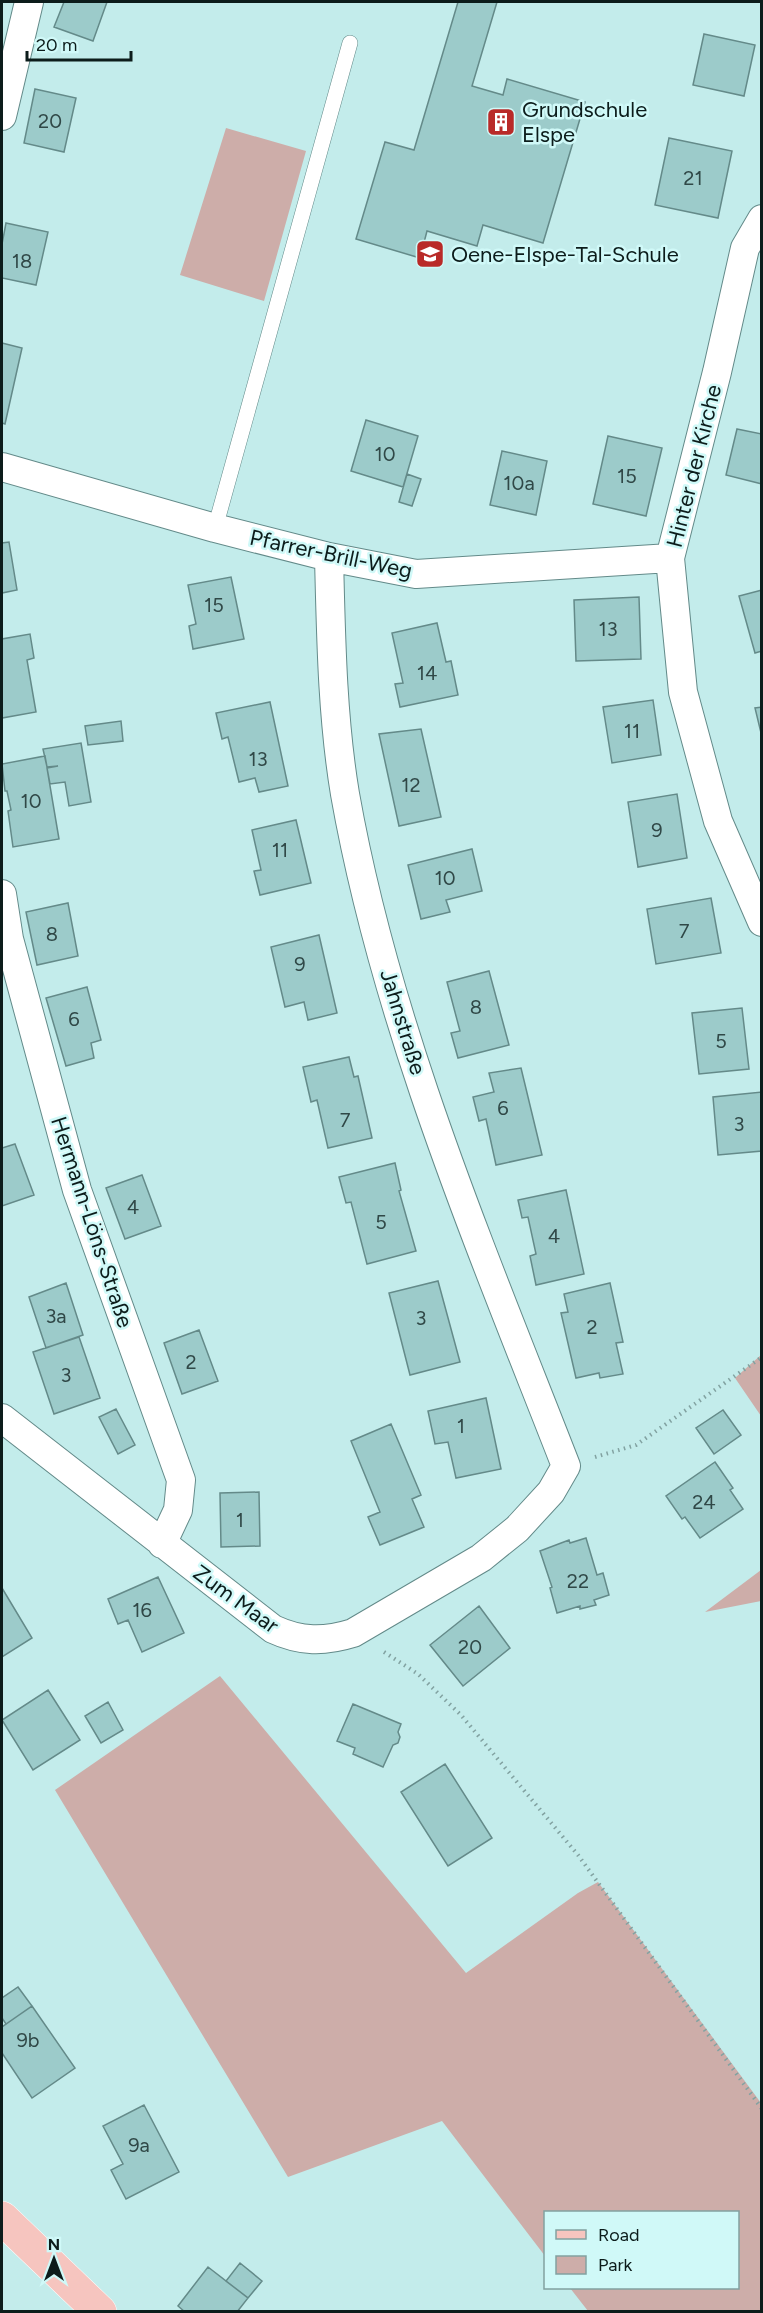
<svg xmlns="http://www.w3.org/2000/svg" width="763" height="2313" viewBox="0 0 763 2313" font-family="Figtree,sans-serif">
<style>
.green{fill:#cdada9}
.building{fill:#9ccbca;stroke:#648a89;stroke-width:1.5}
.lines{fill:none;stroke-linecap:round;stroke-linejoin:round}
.service-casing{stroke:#638a89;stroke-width:16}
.minor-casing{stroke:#638a89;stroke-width:30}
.primary-casing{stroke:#fff;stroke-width:34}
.path{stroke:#82a2a1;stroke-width:4;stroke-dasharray:1.5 4.5;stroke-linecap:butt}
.service{stroke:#fff;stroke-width:15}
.minor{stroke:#fff;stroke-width:28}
.primary{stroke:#f6c5bf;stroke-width:33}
.labels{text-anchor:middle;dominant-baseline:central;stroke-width:5;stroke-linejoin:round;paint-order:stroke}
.number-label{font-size:20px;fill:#304847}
.poi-label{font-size:22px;fill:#0c1c1b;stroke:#d0f9f8;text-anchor:start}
.street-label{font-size:22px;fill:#0c1c1b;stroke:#d0f9f8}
</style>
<rect width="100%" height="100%" fill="#c3eceb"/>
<!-- green -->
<path class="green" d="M 226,128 L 306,151 L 264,301 L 180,275 Z
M 761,1355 L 761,1416 L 735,1378 Z
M 761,1570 L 761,1601 L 705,1612 Z
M 220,1676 L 466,1973 L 578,1893 L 598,1882 L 761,2103 L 761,2311 L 588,2311 L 570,2288 L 738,2288 L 738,2212 L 546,2212 L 545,2256 L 442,2121 L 288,2177 L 55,1790 Z"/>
<!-- building -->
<path class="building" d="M 64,2 L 107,2 L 93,41 L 54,27 Z
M 458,2 L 497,2 L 472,86 L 503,95 L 507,79 L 585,102 L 543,243 L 483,225 L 477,246 L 427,231 L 420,258 L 356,239 L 385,142 L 414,150 Z
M 704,34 L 755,45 L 744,96 L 693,85 Z
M 35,89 L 76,98 L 64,152 L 24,143 Z
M 669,138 L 732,151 L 718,218 L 655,205 Z
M 6,223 L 48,232 L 36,285 L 2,278 L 2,244 Z
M 2,343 L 22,348 L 5,424 L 2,423 Z
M 366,420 L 418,436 L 403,487 L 351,471 Z
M 737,429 L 762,434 L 762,484 L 726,475 Z
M 608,436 L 662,448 L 646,516 L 593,504 Z
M 502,451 L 547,461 L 536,515 L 490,505 Z
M 407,474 L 421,479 L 412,506 L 399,502 Z
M 9,542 L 17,590 L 2,593 L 2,543 Z
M 231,577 L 244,639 L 193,649 L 189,626 L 196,624 L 188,585 Z
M 762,590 L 762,651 L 755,653 L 739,596 Z
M 639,597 L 641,659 L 576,661 L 574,600 Z
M 437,623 L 446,662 L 451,661 L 458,695 L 400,707 L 395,684 L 403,683 L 392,633 Z
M 30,634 L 34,658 L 27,660 L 36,712 L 2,718 L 2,639 Z
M 653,700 L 661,755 L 612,763 L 603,707 Z
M 270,702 L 288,786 L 259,792 L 255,778 L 239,782 L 228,737 L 222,739 L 216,713 Z
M 762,707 L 762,737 L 755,708 Z
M 121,721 L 123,741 L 88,745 L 85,726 Z
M 421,729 L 441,817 L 399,826 L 379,734 Z
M 81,743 L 91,802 L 69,806 L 65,782 L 50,784 L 47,768 L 58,766 L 47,767 L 43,749 Z
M 45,756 L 47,767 L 58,766 L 47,768 L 59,839 L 13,847 L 8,811 L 11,810 L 7,791 L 5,791 L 2,764 Z
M 677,794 L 687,858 L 638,867 L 628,802 Z
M 296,820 L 311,883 L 260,895 L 254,871 L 261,870 L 252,830 Z
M 472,849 L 482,891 L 446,900 L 450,912 L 421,919 L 408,865 Z
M 711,898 L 721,953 L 656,964 L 647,909 Z
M 68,903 L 78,956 L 37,965 L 26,912 Z
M 319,935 L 337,1013 L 308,1020 L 304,1002 L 285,1007 L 271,947 Z
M 489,971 L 509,1045 L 458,1058 L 451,1033 L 460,1031 L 447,982 Z
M 87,987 L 101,1040 L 91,1043 L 94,1058 L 66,1066 L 46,998 Z
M 742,1008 L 749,1069 L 699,1074 L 692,1013 Z
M 349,1057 L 354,1077 L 358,1076 L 372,1138 L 328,1148 L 317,1100 L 311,1102 L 303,1067 Z
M 521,1068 L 542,1155 L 496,1165 L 486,1119 L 479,1121 L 473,1097 L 494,1092 L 489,1073 Z
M 762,1092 L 762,1151 L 718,1155 L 713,1097 Z
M 15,1144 L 34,1195 L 2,1206 L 2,1148 Z
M 395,1163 L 401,1190 L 399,1191 L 416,1251 L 367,1264 L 351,1202 L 346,1203 L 339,1177 Z
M 142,1175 L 161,1226 L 125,1239 L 106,1188 Z
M 566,1190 L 584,1274 L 536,1285 L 530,1256 L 536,1254 L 528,1217 L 522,1218 L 518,1200 Z
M 438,1281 L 460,1362 L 410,1375 L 389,1293 Z
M 66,1283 L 83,1335 L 46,1348 L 29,1297 Z
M 610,1283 L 623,1342 L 616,1343 L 623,1374 L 600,1378 L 599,1373 L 576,1378 L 561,1313 L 568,1312 L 564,1294 Z
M 199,1330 L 218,1381 L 182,1394 L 164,1343 Z
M 79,1337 L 100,1398 L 54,1414 L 33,1352 Z
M 486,1398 L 501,1469 L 456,1478 L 448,1442 L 435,1444 L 428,1411 Z
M 116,1409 L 135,1445 L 118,1454 L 99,1417 Z
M 723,1410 L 741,1435 L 714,1454 L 696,1428 Z
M 391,1424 L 421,1495 L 412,1499 L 424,1527 L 380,1545 L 368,1517 L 380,1512 L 351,1441 Z
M 715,1462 L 733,1488 L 730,1490 L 743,1509 L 700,1538 L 685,1517 L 682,1519 L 666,1496 Z
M 259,1492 L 260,1546 L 221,1547 L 220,1493 Z
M 586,1538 L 597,1575 L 603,1573 L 609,1595 L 594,1600 L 596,1605 L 580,1609 L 580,1606 L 557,1613 L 550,1588 L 552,1587 L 540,1551 L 569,1540 L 570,1543 Z
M 158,1577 L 184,1633 L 142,1652 L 128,1620 L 118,1624 L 108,1599 Z
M 2,1588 L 32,1638 L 2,1657 Z
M 479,1606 L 510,1648 L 463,1686 L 430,1645 Z
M 48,1690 L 80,1740 L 33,1770 L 2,1720 Z
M 108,1702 L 123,1730 L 101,1743 L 85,1716 Z
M 353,1704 L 401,1724 L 398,1732 L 400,1737 L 398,1743 L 393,1745 L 383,1767 L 353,1754 L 355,1748 L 337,1741 Z
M 445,1764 L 492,1838 L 448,1866 L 401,1792 Z
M 18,1987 L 32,2006 L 6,2024 L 2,2018 L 2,1998 Z
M 32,2006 L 75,2068 L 32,2098 L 2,2053 L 2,2027 Z
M 144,2105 L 179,2172 L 126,2199 L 111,2170 L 123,2164 L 103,2126 Z
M 240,2263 L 262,2281 L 248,2298 L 226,2281 Z
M 208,2267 L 248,2298 L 237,2312 L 185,2312 L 178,2306 Z"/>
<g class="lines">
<!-- service casing -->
<g class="service-casing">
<path id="service" d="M 215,528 L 350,43"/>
</g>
<!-- minor casing -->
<g class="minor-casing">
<path id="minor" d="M 2,116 L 29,2
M 762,219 L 745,248 L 717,372 L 670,558 L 683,692 L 718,821 L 762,922
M 2,467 L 215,528 L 329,557 L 416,574 L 670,558
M 2,894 L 9,939 L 77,1190 L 181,1480 L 178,1510 L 162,1544
M 2,1418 L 273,1629 C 301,1642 324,1642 353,1633 L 481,1558 L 517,1529 L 551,1492 L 566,1466 C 481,1248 386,1026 345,794 C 332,716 331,636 329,557"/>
</g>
<!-- primary casing -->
<g class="primary-casing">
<path id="primary" d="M 2,2218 L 100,2312"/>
</g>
<!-- path -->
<path class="path" d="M 595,1457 L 636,1445 L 762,1357
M 384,1652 L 418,1674 L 461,1715 L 578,1855 L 762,2109"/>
<!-- service -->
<use href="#service" class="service"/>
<!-- minor -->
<use href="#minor" class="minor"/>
<!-- primary -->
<use href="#primary" class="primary"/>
</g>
<!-- icons -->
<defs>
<g id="building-square" transform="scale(1.5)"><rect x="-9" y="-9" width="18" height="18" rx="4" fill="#b92a28" stroke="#d0f9f8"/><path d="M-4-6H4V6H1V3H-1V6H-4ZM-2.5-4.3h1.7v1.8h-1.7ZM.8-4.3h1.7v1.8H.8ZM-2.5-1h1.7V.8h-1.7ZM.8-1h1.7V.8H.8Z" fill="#fff"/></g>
<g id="school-square" transform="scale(1.5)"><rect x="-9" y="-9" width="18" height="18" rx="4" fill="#b92a28" stroke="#d0f9f8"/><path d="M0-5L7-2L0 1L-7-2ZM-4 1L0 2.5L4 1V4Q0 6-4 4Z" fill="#fff"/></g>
</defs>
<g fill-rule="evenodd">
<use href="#building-square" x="501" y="122"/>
<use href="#school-square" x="430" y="254"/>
</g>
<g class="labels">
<!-- number labels -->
<g class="number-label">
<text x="50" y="121">20</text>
<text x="693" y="178">21</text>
<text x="22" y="261">18</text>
<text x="385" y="454">10</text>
<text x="627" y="476">15</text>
<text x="519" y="483">10a</text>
<text x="214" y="605">15</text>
<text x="608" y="629">13</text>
<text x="427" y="673">14</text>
<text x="632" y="731">11</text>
<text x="258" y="759">13</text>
<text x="411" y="785">12</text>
<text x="31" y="801">10</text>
<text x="657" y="830">9</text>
<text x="280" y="850">11</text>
<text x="445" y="878">10</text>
<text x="684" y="931">7</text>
<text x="52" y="934">8</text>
<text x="300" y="964">9</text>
<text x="476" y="1007">8</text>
<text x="74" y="1019">6</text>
<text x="721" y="1041">5</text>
<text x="503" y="1108">6</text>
<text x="345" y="1120">7</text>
<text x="739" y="1124">3</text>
<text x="133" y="1207">4</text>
<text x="381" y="1222">5</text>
<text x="554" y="1236">4</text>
<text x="56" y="1316">3a</text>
<text x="421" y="1318">3</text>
<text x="592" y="1327">2</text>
<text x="191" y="1362">2</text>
<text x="66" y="1375">3</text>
<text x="461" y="1426">1</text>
<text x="704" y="1502">24</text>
<text x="240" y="1520">1</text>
<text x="578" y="1581">22</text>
<text x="142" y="1610">16</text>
<text x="470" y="1647">20</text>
<text x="28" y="2040">9b</text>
<text x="139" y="2145">9a</text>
</g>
<!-- poi labels -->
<g class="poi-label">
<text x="522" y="109">Grundschule<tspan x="522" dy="25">Elspe</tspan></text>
<text x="451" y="254">Oene-Elspe-Tal-Schule</text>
</g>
<!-- street labels -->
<g class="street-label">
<text transform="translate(694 466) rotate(-76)">Hinter der Kirche</text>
<text transform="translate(331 554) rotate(12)">Pfarrer-Brill-Weg</text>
<text transform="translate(403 1022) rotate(73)">Jahnstraße</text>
<text transform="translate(92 1222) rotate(72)">Hermann-Löns-Straße</text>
<text transform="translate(236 1599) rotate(36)">Zum Maar</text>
</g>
</g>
<!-- border -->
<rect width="763" height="2313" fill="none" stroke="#0c1c1b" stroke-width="6"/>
<!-- legend -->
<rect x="544" y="2211" width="195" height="78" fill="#d0f9f8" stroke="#82a1a0" stroke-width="1.5"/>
<rect x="556" y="2230" width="30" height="9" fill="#f6c5bf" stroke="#82a1a0" stroke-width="1.5"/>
<text x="598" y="2241" font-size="18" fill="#0c1c1b">Road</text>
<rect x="556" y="2256" width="30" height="18" fill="#cdada9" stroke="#82a1a0" stroke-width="1.5"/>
<text x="598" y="2271" font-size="18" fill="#0c1c1b">Park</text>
<!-- north arrow -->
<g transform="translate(54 2259)" stroke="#d0f9f8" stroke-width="4.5" paint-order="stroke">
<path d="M0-4.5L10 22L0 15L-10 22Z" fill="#0c1c1b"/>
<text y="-9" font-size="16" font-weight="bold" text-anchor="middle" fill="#0c1c1b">N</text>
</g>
<!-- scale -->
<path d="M27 51v9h104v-9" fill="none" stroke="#0c1c1b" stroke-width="3"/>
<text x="36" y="51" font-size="18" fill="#0c1c1b" stroke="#d0f9f8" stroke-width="4.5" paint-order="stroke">20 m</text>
</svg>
